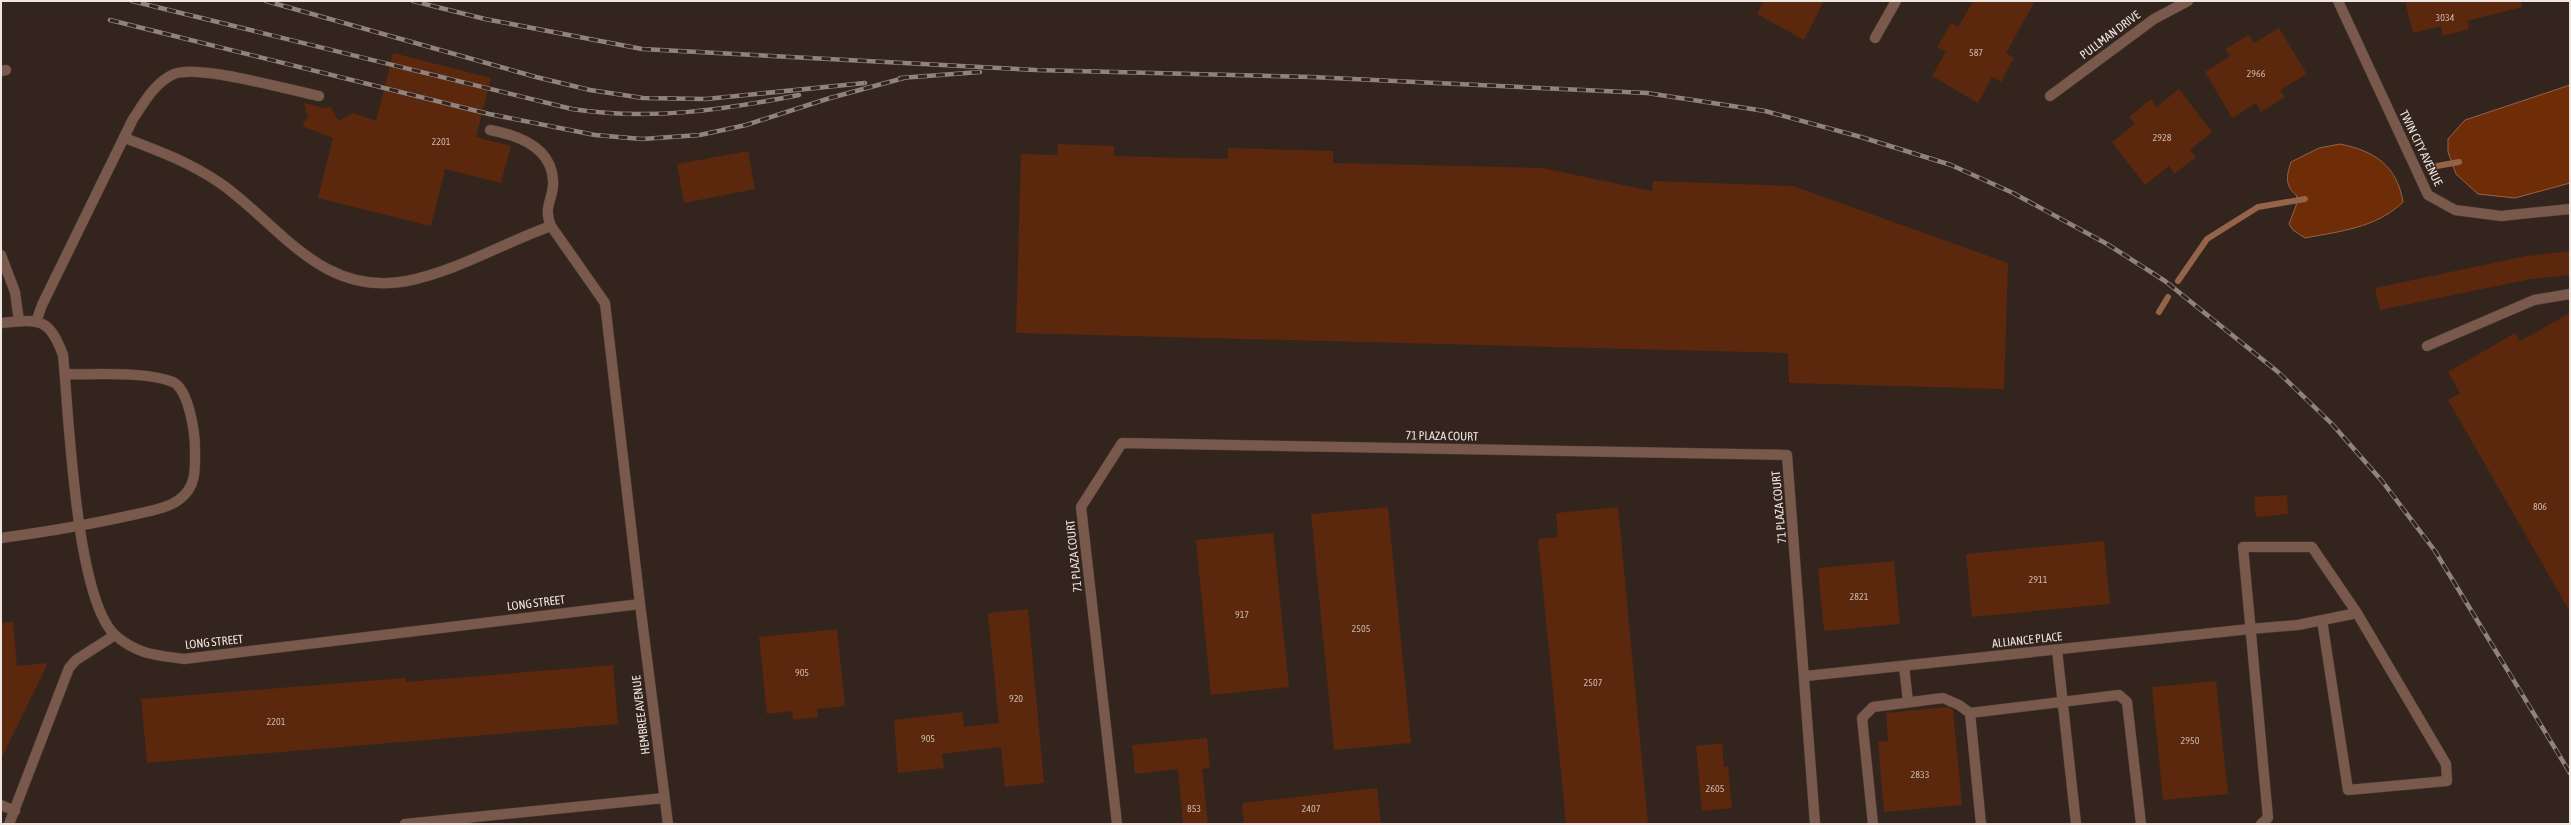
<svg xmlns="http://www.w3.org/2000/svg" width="2571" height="825" viewBox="0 0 2571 825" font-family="'Asap Condensed',sans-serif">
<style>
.water{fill:#6e2c07;stroke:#956448}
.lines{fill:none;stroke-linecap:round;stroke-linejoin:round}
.stream{stroke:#956448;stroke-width:6}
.building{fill:#5b280e}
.service-casing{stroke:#4d3f39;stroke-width:11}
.minor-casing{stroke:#4d3f39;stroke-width:11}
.service{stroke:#78594b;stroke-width:10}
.minor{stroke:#78594b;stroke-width:10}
.rail-casing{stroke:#90837e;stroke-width:4.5}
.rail{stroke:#33241e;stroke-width:3;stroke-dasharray:9;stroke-linecap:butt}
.labels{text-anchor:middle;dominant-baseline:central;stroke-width:3;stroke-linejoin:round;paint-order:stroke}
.number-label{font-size:10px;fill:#cab6ac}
.street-label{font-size:12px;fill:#efe5e1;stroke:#33241e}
</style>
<rect width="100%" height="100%" fill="#33241e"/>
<!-- water -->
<path class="water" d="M 2570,85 L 2570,183 L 2515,198 L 2478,194 L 2456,174 L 2448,152 L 2448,139 L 2465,120 Z
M 2340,144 C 2374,151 2397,165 2403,202 C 2376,228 2341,231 2305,238 L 2293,230 L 2289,224 L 2296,206 L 2297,196 C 2285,186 2286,177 2291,162 L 2319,148 Z"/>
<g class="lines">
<!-- stream -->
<path class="stream" d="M 2437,166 L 2459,162
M 2178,281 L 2207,239 L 2258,207 L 2305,199
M 2159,312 L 2168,297"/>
</g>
<!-- building -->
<path class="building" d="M 1764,1 L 1824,1 L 1804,40 L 1757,14 Z
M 1973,1 L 2035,1 L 2006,53 L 2014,58 L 2001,82 L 1992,77 L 1978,103 L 1932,76 L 1946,52 L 1937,47 L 1951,23 L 1958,27 Z
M 2405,1 L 2521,1 L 2522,7 L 2467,21 L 2469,29 L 2443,36 L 2441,26 L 2413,33 Z
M 2279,28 L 2307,74 L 2280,90 L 2285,97 L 2261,112 L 2256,103 L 2232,118 L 2205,72 L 2230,56 L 2225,49 L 2249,35 L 2254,43 Z
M 393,53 L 491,78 L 476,137 L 511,146 L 501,183 L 445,169 L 431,226 L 318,198 L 333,138 L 302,126 L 308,116 L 304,103 L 324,108 L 331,107 L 338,121 L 353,113 L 376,121 Z
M 2179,89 L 2212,132 L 2190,150 L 2196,157 L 2174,174 L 2169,166 L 2145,185 L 2112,142 L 2135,124 L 2129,117 L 2151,99 L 2156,107 Z
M 1058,144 L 1114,146 L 1114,156 L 1228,159 L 1228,148 L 1333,151 L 1333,163 L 1542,168 L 1652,191 L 1653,181 L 1793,186 L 2008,263 L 2004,389 L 1789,383 L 1788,353 L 1016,333 L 1021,154 L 1057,155 Z
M 748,151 L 755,189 L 684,203 L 677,164 Z
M 2570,251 L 2570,275 L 2531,279 L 2380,310 L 2375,288 L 2526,256 Z
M 2570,313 L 2570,612 L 2448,400 L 2460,393 L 2448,372 L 2515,333 L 2520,341 Z
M 2287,495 L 2288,514 L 2256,517 L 2254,497 Z
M 1388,507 L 1411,743 L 1334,750 L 1311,514 Z
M 1618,507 L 1648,824 L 1566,824 L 1538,539 L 1558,537 L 1556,513 Z
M 1273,533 L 1289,687 L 1211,695 L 1196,540 Z
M 2104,541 L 2110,604 L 1972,617 L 1966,554 Z
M 1894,561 L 1900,624 L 1824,631 L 1818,568 Z
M 1028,609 L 1044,783 L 1005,787 L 1001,747 L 942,754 L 944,768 L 898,773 L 894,720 L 962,712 L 964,727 L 999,723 L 988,613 Z
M 13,622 L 17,666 L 48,663 L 1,759 L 1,623 Z
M 837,629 L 845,706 L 817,709 L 818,717 L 793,720 L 792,711 L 767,714 L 759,637 Z
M 613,665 L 618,724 L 147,763 L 141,699 L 405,678 L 406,682 Z
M 2216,681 L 2228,794 L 2163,800 L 2152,687 Z
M 1948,707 L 1953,710 L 1962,805 L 1884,812 L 1878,742 L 1888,741 L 1886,713 Z
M 1207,738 L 1210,768 L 1202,769 L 1208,824 L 1183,824 L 1178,769 L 1135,774 L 1132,745 Z
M 1722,743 L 1724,767 L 1728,766 L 1732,808 L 1702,811 L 1696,746 Z
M 1377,788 L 1381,824 L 1244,824 L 1242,803 Z"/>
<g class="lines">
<!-- service casing -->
<g class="service-casing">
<path id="service" d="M 2338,1 L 2428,195 L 2455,210 L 2501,216 L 2570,209
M 1875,38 L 1896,1
M 1,71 L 6,70
M 2050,96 L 2154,19 L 2188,1
M 490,130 C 517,135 551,147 553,180 C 555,198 542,205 551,226 L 605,303 L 640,604
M 125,138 C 159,151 189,162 220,183 C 281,226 321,297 407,281 C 457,271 503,243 551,226
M 1,255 L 15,292 L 19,321
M 36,322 L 42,305 L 133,119 C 144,103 154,83 174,74 C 198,64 289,90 319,96
M 2427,346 L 2534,300 L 2570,294
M 1,538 C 45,532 88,525 132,515 C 148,511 167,509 180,499 C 197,486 195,468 195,449 C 195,433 189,390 173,382 C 146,371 94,375 65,374
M 2250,629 L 2298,625 L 2357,613 L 2446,764 L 2447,781 L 2348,790 L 2322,620
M 2057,650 L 2076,824
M 1904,666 L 1908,702
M 1970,713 L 1981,824
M 1,805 L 15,811
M 9,824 L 69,668 L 76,660 L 115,635
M 405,824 L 664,798
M 1873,824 L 1862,718 L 1873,707 L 1943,698 L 1959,705 L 1970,713 L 2119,695 L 2127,702 L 2141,824
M 2261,824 L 2268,818 L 2243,547 L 2312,547 L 2357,613"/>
</g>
<!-- minor casing -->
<g class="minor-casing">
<path id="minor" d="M 1,323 C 39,319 49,317 63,355 C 69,413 75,600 116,636 C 139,655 156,655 184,659 L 640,604 L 668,824
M 1806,676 L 2250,629
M 1117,824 L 1081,507 L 1122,443 L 1787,455 L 1815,824"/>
</g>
<!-- service -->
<use href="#service" class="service"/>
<!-- minor -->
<use href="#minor" class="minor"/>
<!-- rail casing -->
<g class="rail-casing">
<path id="rail" d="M 132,1 L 572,109 C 649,121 723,110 799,95
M 266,1 L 536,77 L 590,90 L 643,98 L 706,99 L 865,83
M 413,1 L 485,19 L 642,49 L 1036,70 L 1311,77 L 1647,93 L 1765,111 L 1861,137 L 1951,165 L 2013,193 L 2107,244 L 2165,281 L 2278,372 L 2332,424 L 2382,481 L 2435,551 L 2570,773
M 110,20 L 489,114 L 595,135 L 642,139 L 700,135 L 746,125 L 830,98 L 904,78
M 900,78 L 980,72"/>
</g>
<!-- rail -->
<use href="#rail" class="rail"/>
</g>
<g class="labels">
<!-- number labels -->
<g class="number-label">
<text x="2445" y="17">3034</text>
<text x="1976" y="52">587</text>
<text x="2256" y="73">2966</text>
<text x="2162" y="137">2928</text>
<text x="441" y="141">2201</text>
<text x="2540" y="506">806</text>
<text x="2038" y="579">2911</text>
<text x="1859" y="596">2821</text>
<text x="1242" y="614">917</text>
<text x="1361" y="628">2505</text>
<text x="802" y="672">905</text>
<text x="1593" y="682">2507</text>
<text x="1016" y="698">920</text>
<text x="276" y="721">2201</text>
<text x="928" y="738">905</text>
<text x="2190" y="740">2950</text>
<text x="1920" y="774">2833</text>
<text x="1715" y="788">2605</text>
<text x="1194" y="808">853</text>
<text x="1311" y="808">2407</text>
</g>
<!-- street labels -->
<g class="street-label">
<text transform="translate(2110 35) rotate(-37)">PULLMAN DRIVE</text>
<text transform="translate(2421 148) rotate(64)">TWIN CITY AVENUE</text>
<text transform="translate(1442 436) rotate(1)">71 PLAZA COURT</text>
<text transform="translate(1779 507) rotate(-95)">71 PLAZA COURT</text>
<text transform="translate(1074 556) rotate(-96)">71 PLAZA COURT</text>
<text transform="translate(536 603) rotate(-7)">LONG STREET</text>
<text transform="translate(2027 640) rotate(-6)">ALLIANCE PLACE</text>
<text transform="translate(214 642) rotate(-6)">LONG STREET</text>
<text transform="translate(641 715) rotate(-97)">HEMBREE AVENUE</text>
</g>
</g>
<!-- border -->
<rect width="2571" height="825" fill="none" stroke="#efe5e1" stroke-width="4"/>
</svg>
